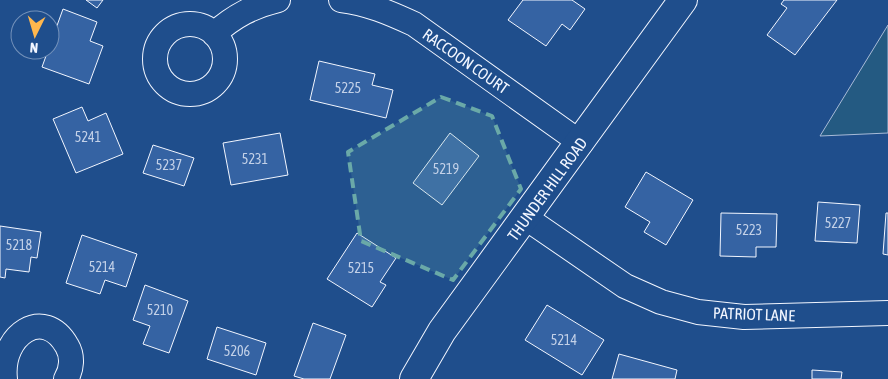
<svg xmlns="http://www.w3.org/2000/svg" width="888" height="379" viewBox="0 0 888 379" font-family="'Asap Condensed',sans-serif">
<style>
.green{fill:#245a82;stroke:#a8bbd7}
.building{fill:#3563a3;stroke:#f2f6ff}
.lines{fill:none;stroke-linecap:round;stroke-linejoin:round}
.minor-casing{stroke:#f2f6ff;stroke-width:26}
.tertiary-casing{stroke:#f2f6ff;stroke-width:30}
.minor{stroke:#1f4e8c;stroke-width:24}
.tertiary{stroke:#1f4e8c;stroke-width:28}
.marked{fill:#6aa9a8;fill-opacity:0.2;stroke:#6aa9a8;stroke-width:4;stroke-dasharray:10 6;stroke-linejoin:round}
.labels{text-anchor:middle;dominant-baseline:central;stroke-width:4;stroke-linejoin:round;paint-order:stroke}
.number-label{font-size:14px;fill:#c3d1e8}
.street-label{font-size:16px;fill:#f2f6ff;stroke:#1f4e8c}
</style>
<rect width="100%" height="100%" fill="#1f4e8c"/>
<!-- green -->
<path class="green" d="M 888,25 L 888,133 L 820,136 Z"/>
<!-- building -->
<path class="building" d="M 86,0 L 103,0 L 97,8 Z
M 523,0 L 572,0 L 585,9 L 570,30 L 562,24 L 546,46 L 508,20 Z
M 784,0 L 837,0 L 795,55 L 767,35 L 787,8 L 781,4 Z
M 63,9 L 97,22 L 90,41 L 103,46 L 89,84 L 42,67 Z
M 319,61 L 375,74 L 372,85 L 393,90 L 386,118 L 310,100 Z
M 82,107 L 88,121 L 106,113 L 123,154 L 76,173 L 53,119 Z
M 280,133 L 288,175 L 231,185 L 223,143 Z
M 450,133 L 479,156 L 442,205 L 413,183 Z
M 153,145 L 194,158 L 184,186 L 143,173 Z
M 646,172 L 693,200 L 666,245 L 644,232 L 650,222 L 625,207 Z
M 818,202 L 860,205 L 857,243 L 815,241 Z
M 721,213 L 777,214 L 776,247 L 756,247 L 756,257 L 720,256 Z
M 886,213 L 888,213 L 888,255 L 883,254 Z
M 0,226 L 41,232 L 37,258 L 31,257 L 29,272 L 6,269 L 5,278 L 0,277 Z
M 357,233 L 396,258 L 380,282 L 386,285 L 372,307 L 327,279 Z
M 82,235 L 137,254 L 126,287 L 105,280 L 100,294 L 66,283 Z
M 145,285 L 188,301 L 169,353 L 143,344 L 150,326 L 133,320 Z
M 547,305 L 604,340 L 582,375 L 525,340 Z
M 313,323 L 346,335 L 330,379 L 304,379 L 294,376 Z
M 217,327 L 266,343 L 256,375 L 207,359 Z
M 619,354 L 677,370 L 675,379 L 612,379 Z
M 812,370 L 842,372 L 841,379 L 812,379 Z"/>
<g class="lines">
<!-- minor casing -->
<g class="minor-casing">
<path id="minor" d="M 341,0 C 367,3 390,13 414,24 L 581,143
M155 59a35 35 0 1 1 70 0a35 35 0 1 1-70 0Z
M 214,34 C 234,16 253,6 278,0
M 526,218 L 625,286 L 661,302 L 698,312 L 744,317 L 888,313
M 5,379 C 0,335 44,305 67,346 C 73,356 72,369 66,379"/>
</g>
<!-- tertiary casing -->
<g class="tertiary-casing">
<path id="tertiary" d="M 414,379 L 442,331 L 683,0"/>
</g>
<!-- minor -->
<use href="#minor" class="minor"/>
<!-- tertiary -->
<use href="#tertiary" class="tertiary"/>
</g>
<!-- marked area -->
<path class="marked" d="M 441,97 L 492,116 L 521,189 L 453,280 L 361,241 L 348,152 Z"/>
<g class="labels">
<!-- number labels -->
<g class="number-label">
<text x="348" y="88">5225</text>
<text x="88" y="137">5241</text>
<text x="255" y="159">5231</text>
<text x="169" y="165">5237</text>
<text x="446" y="169">5219</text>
<text x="838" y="223">5227</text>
<text x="749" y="230">5223</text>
<text x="19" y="245">5218</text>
<text x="102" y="267">5214</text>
<text x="361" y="268">5215</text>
<text x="160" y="310">5210</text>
<text x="564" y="340">5214</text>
<text x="237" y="351">5206</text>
</g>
<!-- street labels -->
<g class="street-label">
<text transform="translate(466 61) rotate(35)">RACCOON COURT</text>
<text transform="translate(547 189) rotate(-54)">THUNDER HILL ROAD</text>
<text transform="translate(754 314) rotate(2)">PATRIOT LANE</text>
</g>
</g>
<!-- north arrow -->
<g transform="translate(35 35) rotate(185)"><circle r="24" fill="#1f4e8c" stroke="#7391ba"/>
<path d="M0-4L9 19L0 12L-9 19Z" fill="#ffb74d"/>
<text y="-8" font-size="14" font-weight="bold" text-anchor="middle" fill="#f2f6ff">N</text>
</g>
</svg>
